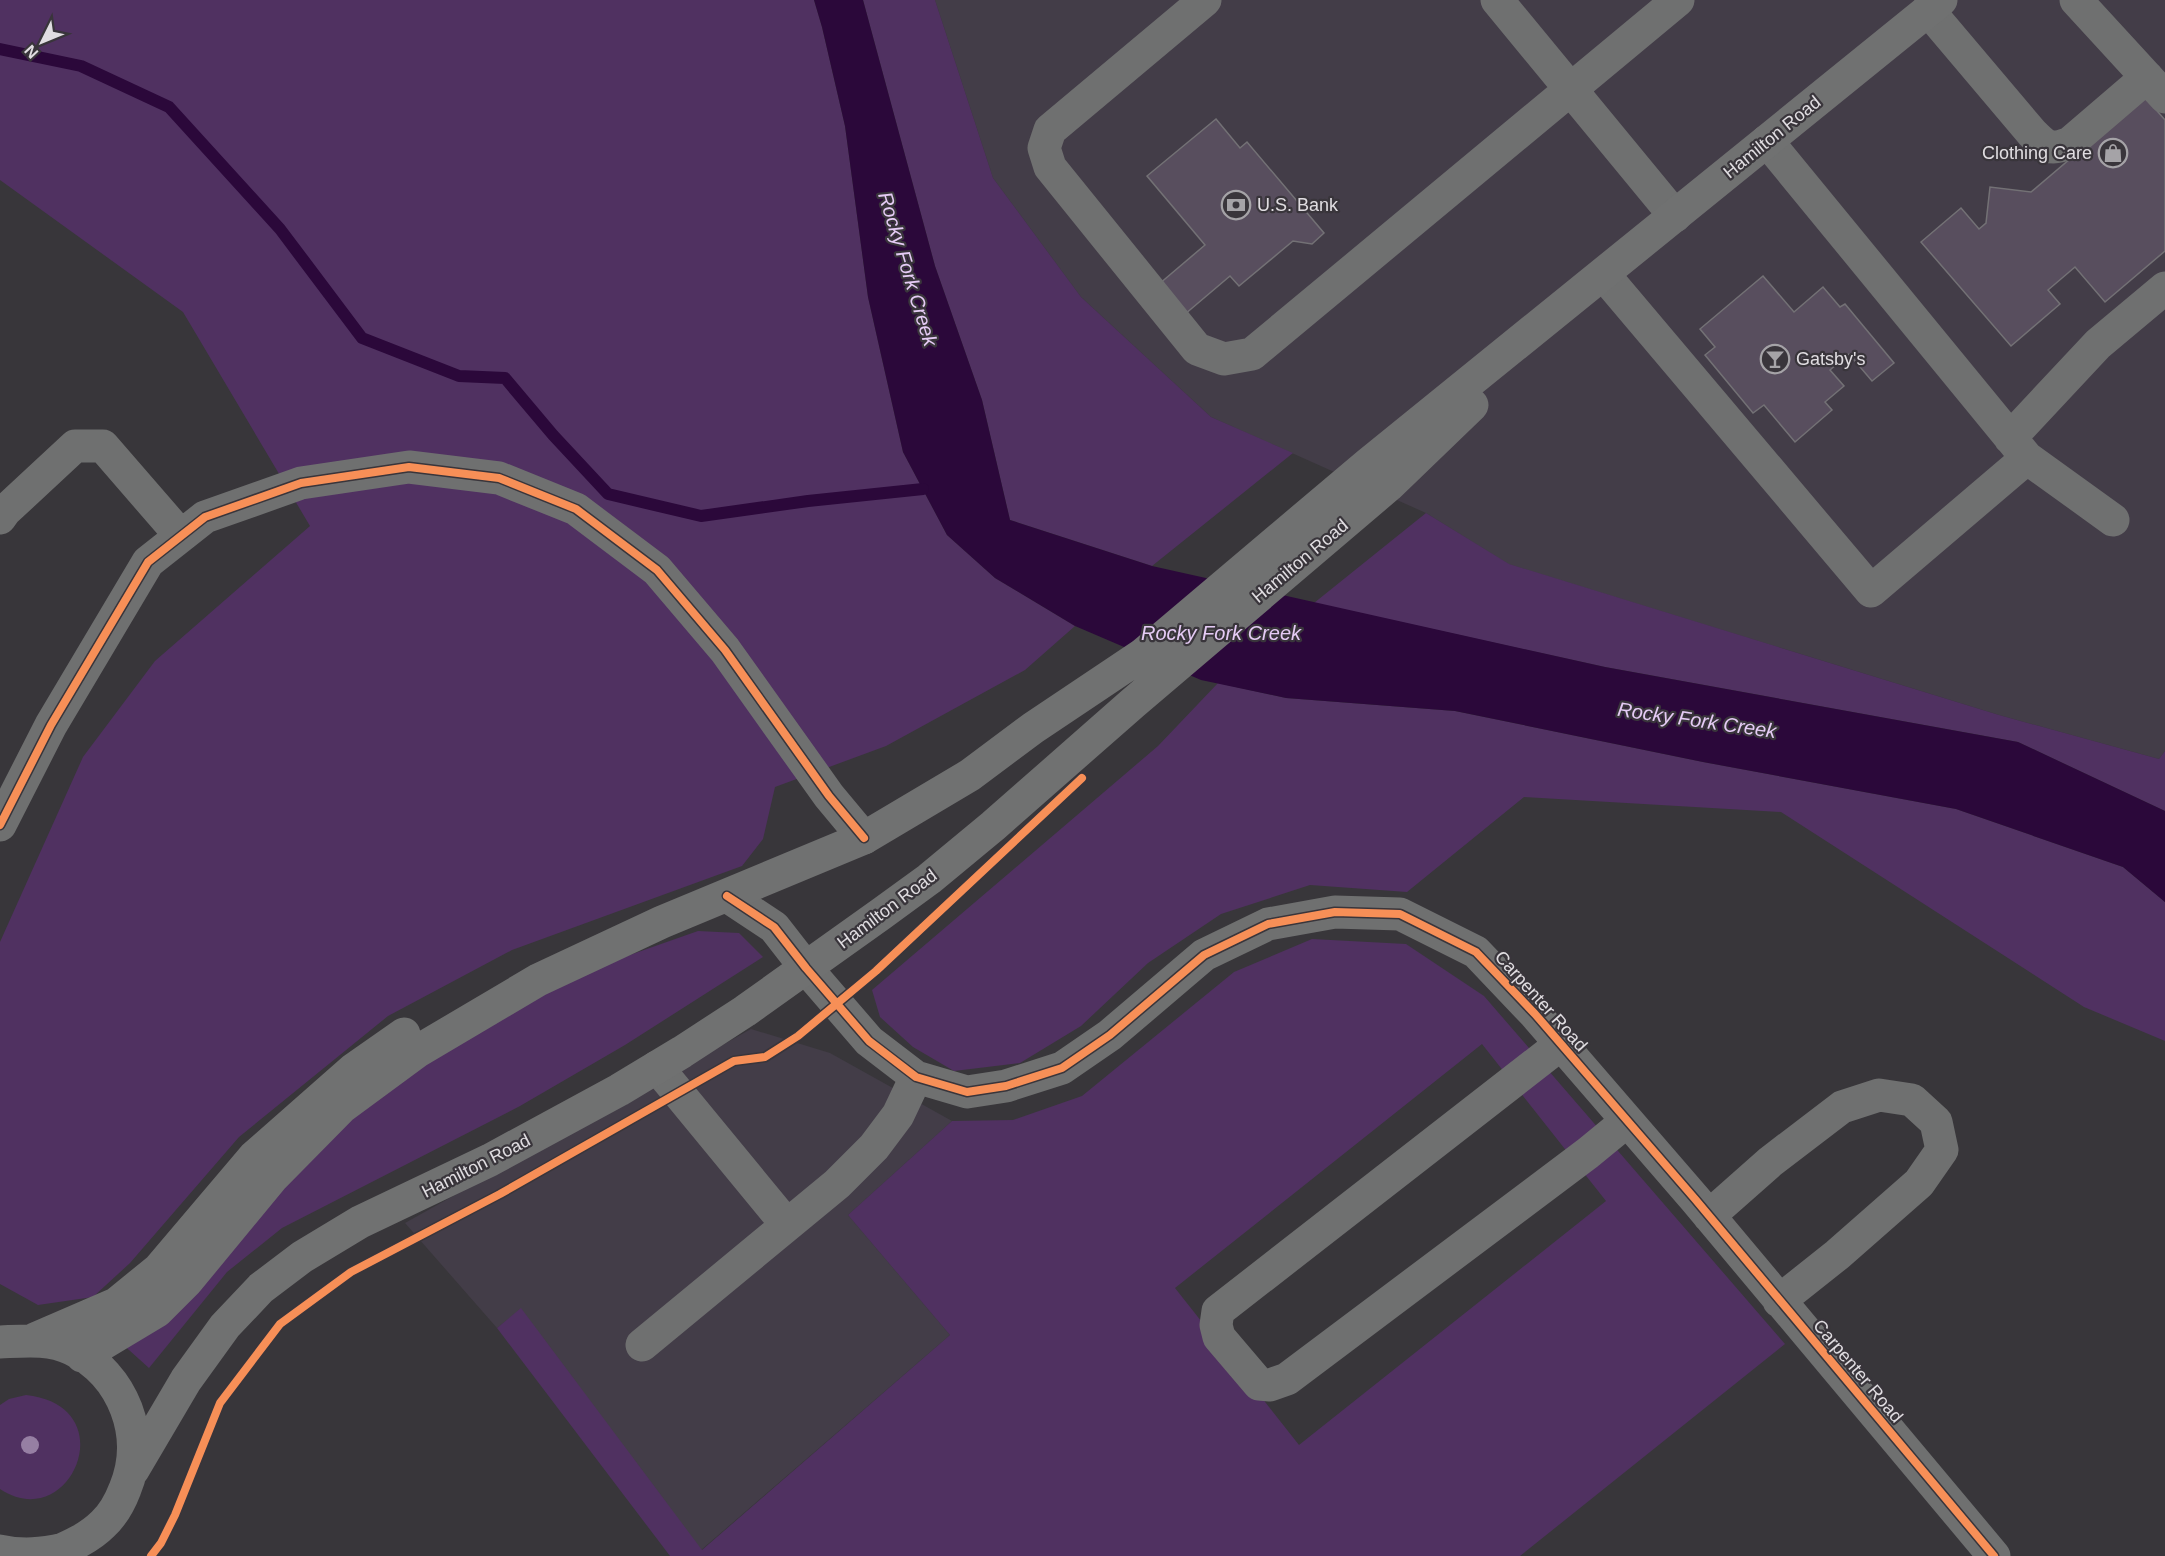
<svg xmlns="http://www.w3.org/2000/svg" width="2165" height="1556" viewBox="0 0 2165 1556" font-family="Helvetica,sans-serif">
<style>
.built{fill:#433d48}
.green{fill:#503161;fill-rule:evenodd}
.water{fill:#2b083a}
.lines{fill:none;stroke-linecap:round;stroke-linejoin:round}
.stream{stroke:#2b083a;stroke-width:12}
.building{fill:#584e5e;stroke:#737175;stroke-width:1.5}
.minor{stroke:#6f7070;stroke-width:33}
.major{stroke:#707171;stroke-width:33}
.cycleway-casing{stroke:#39353b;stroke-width:11}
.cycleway{stroke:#f78f57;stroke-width:8}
.tree{fill:#967fa3}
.labels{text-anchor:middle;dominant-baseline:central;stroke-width:4.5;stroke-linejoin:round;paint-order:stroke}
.street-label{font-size:18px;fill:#e0dde1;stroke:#39353b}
.poi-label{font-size:18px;fill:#e0dde1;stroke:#39353b;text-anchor:start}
.water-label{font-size:20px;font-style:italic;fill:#e5cbf5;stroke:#39353b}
</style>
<rect width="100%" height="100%" fill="#38363a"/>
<!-- built -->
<path class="built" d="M 935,0 L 2165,0 L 2165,751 L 2159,759 L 1999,715 L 1508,564 L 1426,513 L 1211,417 L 1081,297 L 993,178 Z
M 751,1029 L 830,1053 L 952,1121 L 848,1215 L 950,1335 L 701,1550 L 521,1309 L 497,1328 L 405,1223 Z"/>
<!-- green -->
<path class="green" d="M 0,0 L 814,0 L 822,27 L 845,126 L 868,297 L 903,452 L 947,535 L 995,578 L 1075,626 L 1025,670 L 886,746 L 775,787 L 763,839 L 742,866 L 512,950 L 388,1016 L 239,1137 L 130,1263 L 93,1297 L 38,1305 L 0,1284 L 0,942 L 83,757 L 155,661 L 310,526 L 183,312 L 0,180 Z
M 863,0 L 935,0 L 993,178 L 1081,297 L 1211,417 L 1293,453 L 1152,566 L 1010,520 L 982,400 L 935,266 Z
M 1426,513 L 1509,564 L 1999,715 L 2159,759 L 2165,751 L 2165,811 L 2018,742 L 1605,667 L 1314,603 Z
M 1218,683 L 1286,698 L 1455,711 L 1703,762 L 1956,809 L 2123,867 L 2165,902 L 2165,1041 L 2084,1007 L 1781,812 L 1524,797 L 1407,892 L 1310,885 L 1221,914 L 1148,963 L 1081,1026 L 1020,1063 L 954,1071 L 913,1047 L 880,1017 L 872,990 L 1158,746 Z
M 698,931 L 739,933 L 763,957 L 625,1045 L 520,1106 L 282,1228 L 227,1272 L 149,1368 L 119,1341 L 373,1090 L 556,981 Z
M 1312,939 L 1406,944 L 1484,996 L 1785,1344 L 1520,1556 L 670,1556 L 497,1328 L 521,1308 L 702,1550 L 950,1335 L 848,1215 L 952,1121 L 1013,1120 L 1082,1096 L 1234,972 ZM 1482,1044 L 1606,1201 L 1299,1445 L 1175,1288 Z
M 26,1395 C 126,1406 70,1536 0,1489 L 0,1405 L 9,1399 Z"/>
<!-- water -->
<path class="water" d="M 814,0 L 863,0 L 935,266 L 982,400 L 1010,520 L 1152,566 L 1605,667 L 2018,742 L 2165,811 L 2165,902 L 2123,867 L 1956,809 L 1703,762 L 1455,711 L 1286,698 L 1201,680 L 1075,626 L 995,578 L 947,535 L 903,452 L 868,297 L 845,126 L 822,27 Z"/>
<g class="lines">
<!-- stream -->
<path class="stream" d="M 0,49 L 81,66 L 169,107 L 280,229 L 362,338 L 459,376 L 505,378 L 553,435 L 608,494 L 701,516 L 808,501 L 923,489"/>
</g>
<!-- building -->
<path class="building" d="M 2144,96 L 2165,120 L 2165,251 L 2105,302 L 2075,267 L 2048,290 L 2060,304 L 2011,346 L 1921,242 L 1961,208 L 1979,229 L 1986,223 L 1990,187 L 2031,192 Z
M 1216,119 L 1240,148 L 1247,142 L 1324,233 L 1312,244 L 1293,241 L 1239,286 L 1230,276 L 1178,320 L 1152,290 L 1205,245 L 1147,176 Z
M 1763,276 L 1794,312 L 1823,287 L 1840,307 L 1845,304 L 1894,363 L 1872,381 L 1849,354 L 1830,370 L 1844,386 L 1825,402 L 1832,410 L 1795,442 L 1764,405 L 1753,413 L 1705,355 L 1715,347 L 1700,329 Z"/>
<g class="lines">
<!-- minor -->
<path class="minor" d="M 1205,0 L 1050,130 L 1044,148 L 1050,167 L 1197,349 L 1224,359 L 1252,354 L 1678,0
M 1497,0 L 1675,216
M 2076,0 L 2165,97
M 1928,10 L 2032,133 C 2046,147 2050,151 2070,143 L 2147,77
M 1767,141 L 2027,458 L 2113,520
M 1604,275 L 1871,591 L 2027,458
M 2010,438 L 2098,344 L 2165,288
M 0,518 L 5,511 L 75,446 L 103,446 L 181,536
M 0,825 L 51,725 L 148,562 L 205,517 L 301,483 L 409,467 L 499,478 L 576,509 L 657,570 L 725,650 L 829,796 L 864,838
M 727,896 L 774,927 L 806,968 L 869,1041 L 916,1077 L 967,1092 L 1006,1086 L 1062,1068 L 1110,1035 L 1204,955 L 1268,924 L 1335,912 L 1400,914 L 1476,952 L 1535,1014 L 1695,1199 L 1994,1556
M 1561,1044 L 1218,1311 L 1216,1325 L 1219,1337 L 1259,1384 L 1270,1385 L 1287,1379 L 1588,1153 L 1627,1121
M 657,1067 L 787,1225
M 1709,1216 L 1770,1162 L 1842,1107 L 1879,1095 L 1912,1100 L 1936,1122 L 1942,1150 L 1919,1183 L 1837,1255 L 1779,1301
M 642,1345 L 837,1184 L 874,1147 L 898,1115 L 916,1077"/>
<!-- major -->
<path class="major" d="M 35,1339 L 116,1304 L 159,1269 L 254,1157 L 354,1069 L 404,1034
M 0,1342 C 24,1341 49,1338 72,1349 C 124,1375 147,1436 125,1489 C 120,1502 114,1514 103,1524 C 88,1539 68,1547 48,1556
M 82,1356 L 157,1311 L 187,1281 L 272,1178 L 342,1107 L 418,1051 L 538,980 L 662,922 L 864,838 L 970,775 L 1033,728 L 1142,655 L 1368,464 L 1941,0
M 133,1470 L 186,1380 L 225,1326 L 261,1288 L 302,1257 L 360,1222 L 490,1160 L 619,1090 L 682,1052 L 745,1011 L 881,914 L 929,879 L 993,826 L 1133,703 L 1388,486 L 1472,405
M 0,1551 C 23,1556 42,1554 64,1549"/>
<!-- cycleway casing -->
<g class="cycleway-casing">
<path id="cycleway" d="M 0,825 L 51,725 L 148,562 L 205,517 L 301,483 L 409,467 L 499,478 L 576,509 L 657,570 L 725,650 L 829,796 L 864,838
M 727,896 L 774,927 L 806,968 L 869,1041 L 916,1077 L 967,1092 L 1006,1086 L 1062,1068 L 1110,1035 L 1204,955 L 1268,924 L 1335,912 L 1400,914 L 1476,952 L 1535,1014 L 1695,1199 L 1994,1556
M 151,1556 L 161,1543 L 175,1515 L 220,1403 L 280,1324 L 351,1272 L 500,1194 L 734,1061 L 765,1057 L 798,1036 L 876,971 L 1082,778"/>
</g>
<!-- cycleway -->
<use href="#cycleway" class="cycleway"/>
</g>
<!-- trees -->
<circle class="tree" cx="30" cy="1445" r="9"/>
<!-- icons -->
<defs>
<g id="shop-ring" transform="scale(1.5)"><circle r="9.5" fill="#39353b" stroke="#a5a3a7" stroke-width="1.5"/><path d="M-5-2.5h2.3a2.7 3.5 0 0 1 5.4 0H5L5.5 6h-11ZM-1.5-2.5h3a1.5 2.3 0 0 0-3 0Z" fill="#a5a3a7"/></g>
<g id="bank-ring" transform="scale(1.5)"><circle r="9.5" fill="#39353b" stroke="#a5a3a7" stroke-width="1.5"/><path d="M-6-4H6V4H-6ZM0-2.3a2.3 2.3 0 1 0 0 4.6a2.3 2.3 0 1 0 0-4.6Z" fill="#a5a3a7"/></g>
<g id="bar-ring" transform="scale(1.5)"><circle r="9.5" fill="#39353b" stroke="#a5a3a7" stroke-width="1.5"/><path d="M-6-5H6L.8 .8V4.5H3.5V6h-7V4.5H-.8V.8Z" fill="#a5a3a7"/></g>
</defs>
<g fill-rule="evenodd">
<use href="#shop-ring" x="2113" y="153"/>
<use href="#bank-ring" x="1236" y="205"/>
<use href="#bar-ring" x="1775" y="359"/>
</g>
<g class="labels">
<!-- street labels -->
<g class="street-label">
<text transform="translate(1772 137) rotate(-39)">Hamilton Road</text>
<text transform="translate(1300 561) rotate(-40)">Hamilton Road</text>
<text transform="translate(887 909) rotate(-37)">Hamilton Road</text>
<text transform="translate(1541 1001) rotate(48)">Carpenter Road</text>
<text transform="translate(476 1166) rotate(-27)">Hamilton Road</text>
<text transform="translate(1858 1371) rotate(50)">Carpenter Road</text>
</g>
<!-- poi labels -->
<g class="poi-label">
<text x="2092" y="153" text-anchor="end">Clothing Care</text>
<text x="1257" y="205">U.S. Bank</text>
<text x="1796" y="359">Gatsby's</text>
</g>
<!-- water labels -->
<g class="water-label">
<text transform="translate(908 269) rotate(73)">Rocky Fork Creek</text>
<text x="1221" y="633">Rocky Fork Creek</text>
<text transform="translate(1697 720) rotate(8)">Rocky Fork Creek</text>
</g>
</g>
<!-- north arrow -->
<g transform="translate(42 42) rotate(227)" stroke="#39353b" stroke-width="4.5" paint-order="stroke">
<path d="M0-4.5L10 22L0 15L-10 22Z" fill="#e0dde1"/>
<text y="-9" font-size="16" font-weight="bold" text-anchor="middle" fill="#e0dde1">N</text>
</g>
</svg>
